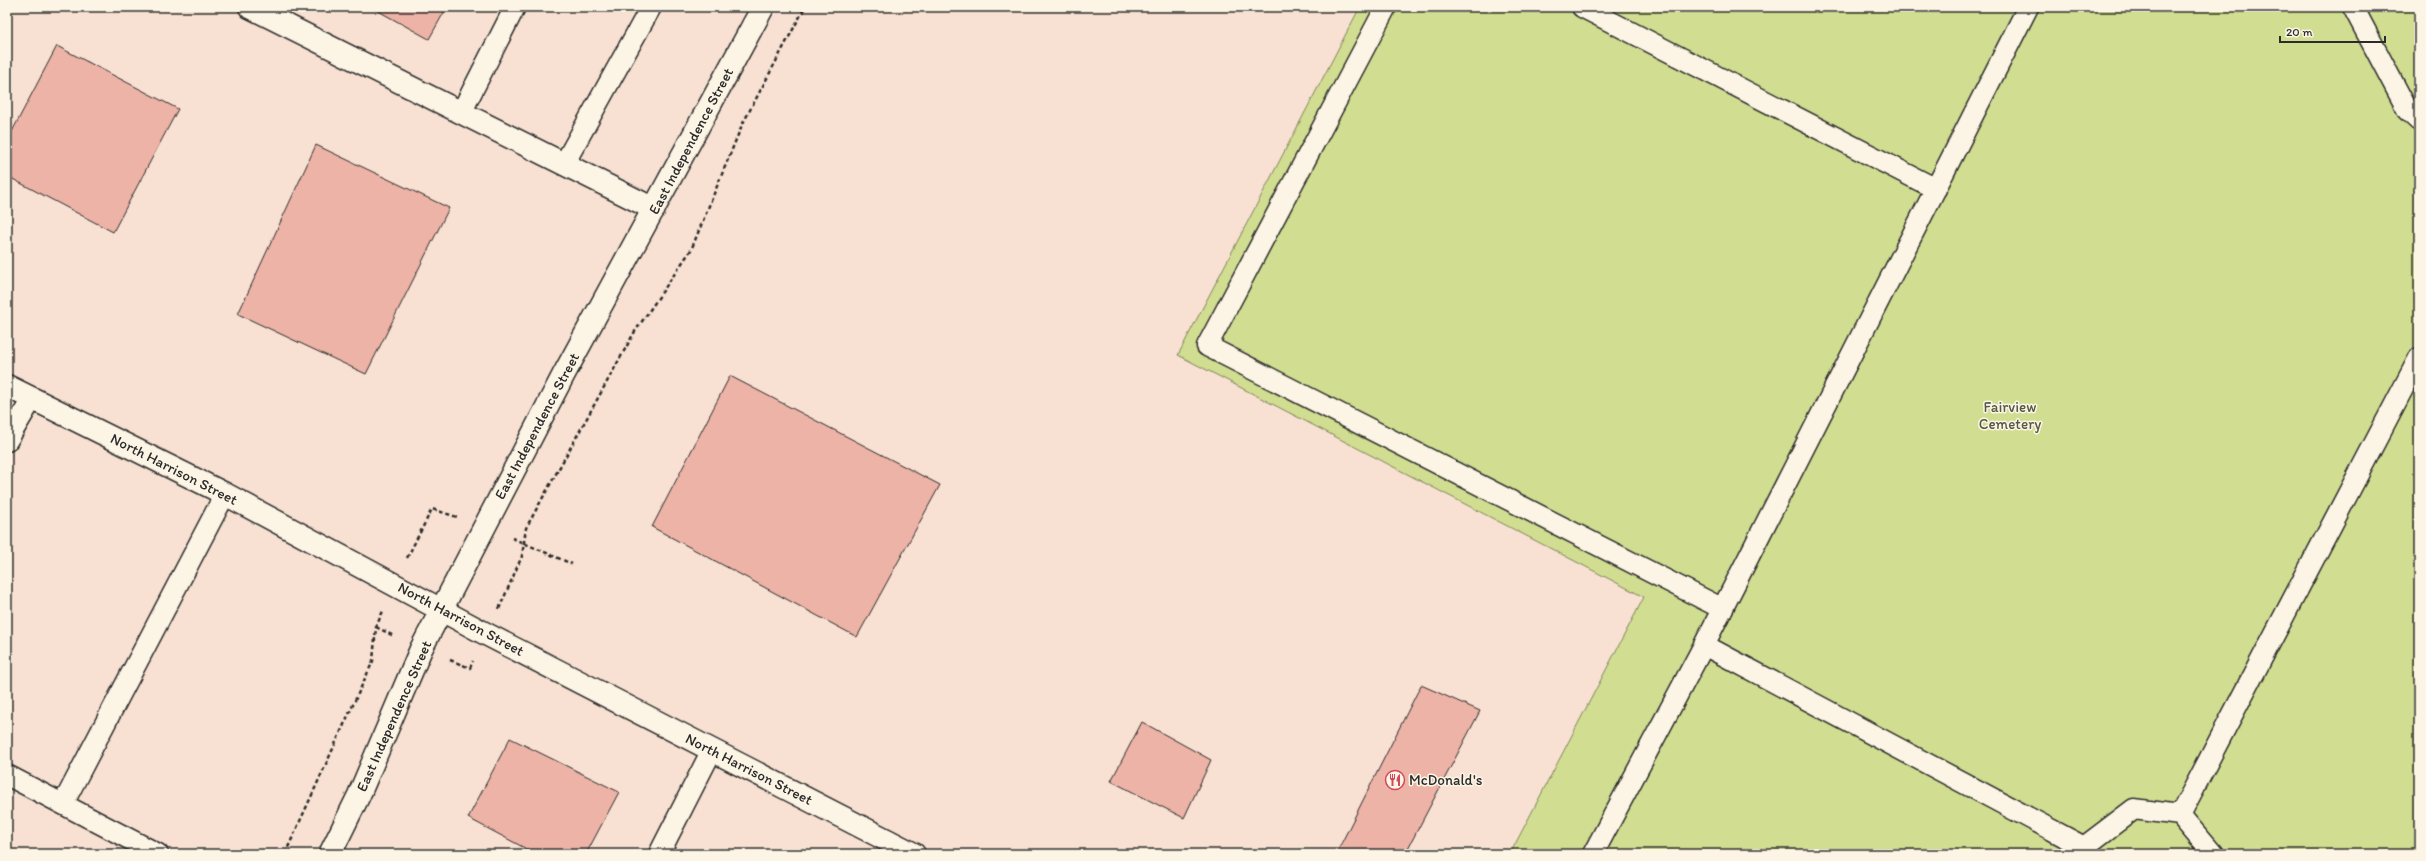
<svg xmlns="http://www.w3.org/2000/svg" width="2426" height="861" viewBox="0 0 2426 861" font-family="Itim,sans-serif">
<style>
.green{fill:#d1dd90;stroke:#7e845e}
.building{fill:#edb3a7;stroke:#2b2b2b}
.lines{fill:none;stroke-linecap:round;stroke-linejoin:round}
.service-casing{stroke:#2b2b2b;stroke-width:23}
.minor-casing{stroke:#2b2b2b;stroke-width:25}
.tertiary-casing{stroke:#2b2b2b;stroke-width:25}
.secondary-casing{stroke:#2b2b2b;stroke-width:25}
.path{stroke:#2b2b2b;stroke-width:2.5;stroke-dasharray:4 3;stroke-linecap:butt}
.service{stroke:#fcf5e5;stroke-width:20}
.minor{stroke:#fcf5e5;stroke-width:22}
.tertiary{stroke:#fcf5e5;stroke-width:22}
.secondary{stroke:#fcf5e5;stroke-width:22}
.labels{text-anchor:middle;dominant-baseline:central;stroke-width:3;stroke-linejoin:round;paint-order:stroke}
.street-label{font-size:15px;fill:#2b2b2b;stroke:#fcf5e5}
.park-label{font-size:15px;fill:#545844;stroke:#fcf5e5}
.poi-label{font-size:15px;fill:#2b2b2b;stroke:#fcf5e5;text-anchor:start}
</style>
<rect width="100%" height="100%" fill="#f8e1d2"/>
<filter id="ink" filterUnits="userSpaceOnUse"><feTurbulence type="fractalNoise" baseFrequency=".025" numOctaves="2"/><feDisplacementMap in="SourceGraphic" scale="8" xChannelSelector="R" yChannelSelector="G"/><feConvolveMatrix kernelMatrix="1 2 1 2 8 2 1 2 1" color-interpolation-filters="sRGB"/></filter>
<g filter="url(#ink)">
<!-- green -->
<path class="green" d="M 1360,7 L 2419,7 L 2419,854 L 1510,854 L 1644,597 L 1178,355 Z"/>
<!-- building -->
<path class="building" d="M 371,7 L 447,7 L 429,39 Z
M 57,46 L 178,109 L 113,232 L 7,176 L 7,141 Z
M 316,145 L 449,208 L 366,374 L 238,314 Z
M 730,376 L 940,485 L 857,637 L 652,527 Z
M 1421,685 L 1480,711 L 1405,854 L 1336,854 Z
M 1142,722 L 1211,760 L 1184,818 L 1111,781 Z
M 510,738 L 619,792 L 586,854 L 536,854 L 468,818 Z"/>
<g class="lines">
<!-- service casing -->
<g class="service-casing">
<path id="service" d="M 1386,7 L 1207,346 L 1723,609
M 1582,7 L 1936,189
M 2353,7 L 2408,111 L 2419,121
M 461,113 L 515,7
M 564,164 L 651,7
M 7,441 L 32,399
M 1704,645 L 2084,847
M 7,775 L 158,854
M 63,804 L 225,494
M 2180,815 L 2419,358
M 659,854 L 712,750
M 1593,854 L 1704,645 L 2028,7
M 2084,854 L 2084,847 L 2134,809 L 2180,815 L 2213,854"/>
</g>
<!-- minor casing -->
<g class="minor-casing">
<path id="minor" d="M 250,7 L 654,209"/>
</g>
<!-- tertiary casing -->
<g class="tertiary-casing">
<path id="tertiary" d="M 330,854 L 359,795 L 421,649 L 564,374 L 763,7"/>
</g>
<!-- secondary casing -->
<g class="secondary-casing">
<path id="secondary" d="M 7,386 L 225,494 L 488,635 L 914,854"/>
</g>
<!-- path -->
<path class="path" d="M 512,538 L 572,564
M 407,558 L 432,509 L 457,517
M 499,609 L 522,556 L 526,528 L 634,333 L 691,250 L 742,125 L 805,7
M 376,627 L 394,636
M 450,660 L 470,668 L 473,661
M 285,854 L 373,661 L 376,627 L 383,611"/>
<!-- service -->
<use href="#service" class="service"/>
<!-- minor -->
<use href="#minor" class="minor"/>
<!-- tertiary -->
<use href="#tertiary" class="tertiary"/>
<!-- secondary -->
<use href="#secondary" class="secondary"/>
</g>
</g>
<!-- icons -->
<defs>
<g id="restaurant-ring" transform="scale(1)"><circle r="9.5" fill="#fcf5e5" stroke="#d1495b" stroke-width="1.5"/><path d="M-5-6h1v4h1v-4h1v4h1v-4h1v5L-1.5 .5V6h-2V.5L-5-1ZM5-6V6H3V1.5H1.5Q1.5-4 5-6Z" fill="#d1495b"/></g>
</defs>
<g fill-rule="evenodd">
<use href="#restaurant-ring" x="1395" y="780"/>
</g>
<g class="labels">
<!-- street labels -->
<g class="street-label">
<text transform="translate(691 141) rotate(-62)">East Independence Street</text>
<text transform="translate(537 426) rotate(-62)">East Independence Street</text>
<text transform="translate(174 469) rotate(27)">North Harrison Street</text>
<text transform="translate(461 619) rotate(28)">North Harrison Street</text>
<text transform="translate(394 716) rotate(-66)">East Independence Street</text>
<text transform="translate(749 769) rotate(27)">North Harrison Street</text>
</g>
<!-- park labels -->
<g class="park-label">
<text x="2010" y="407">Fairview<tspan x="2010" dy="17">Cemetery</tspan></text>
</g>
<!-- poi labels -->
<g class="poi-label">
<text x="1409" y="780">McDonald's</text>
</g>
</g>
<!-- margin -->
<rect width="2426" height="861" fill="none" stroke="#fcf5e5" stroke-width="24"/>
<rect x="12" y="12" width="2402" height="837" fill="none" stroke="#2b2b2b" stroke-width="1.5" filter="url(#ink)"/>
<!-- scale -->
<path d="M2280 36v6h105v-6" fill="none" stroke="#2b2b2b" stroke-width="2"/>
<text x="2286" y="36" font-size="12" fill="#2b2b2b" stroke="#fcf5e5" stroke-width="3" paint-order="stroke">20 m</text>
</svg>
